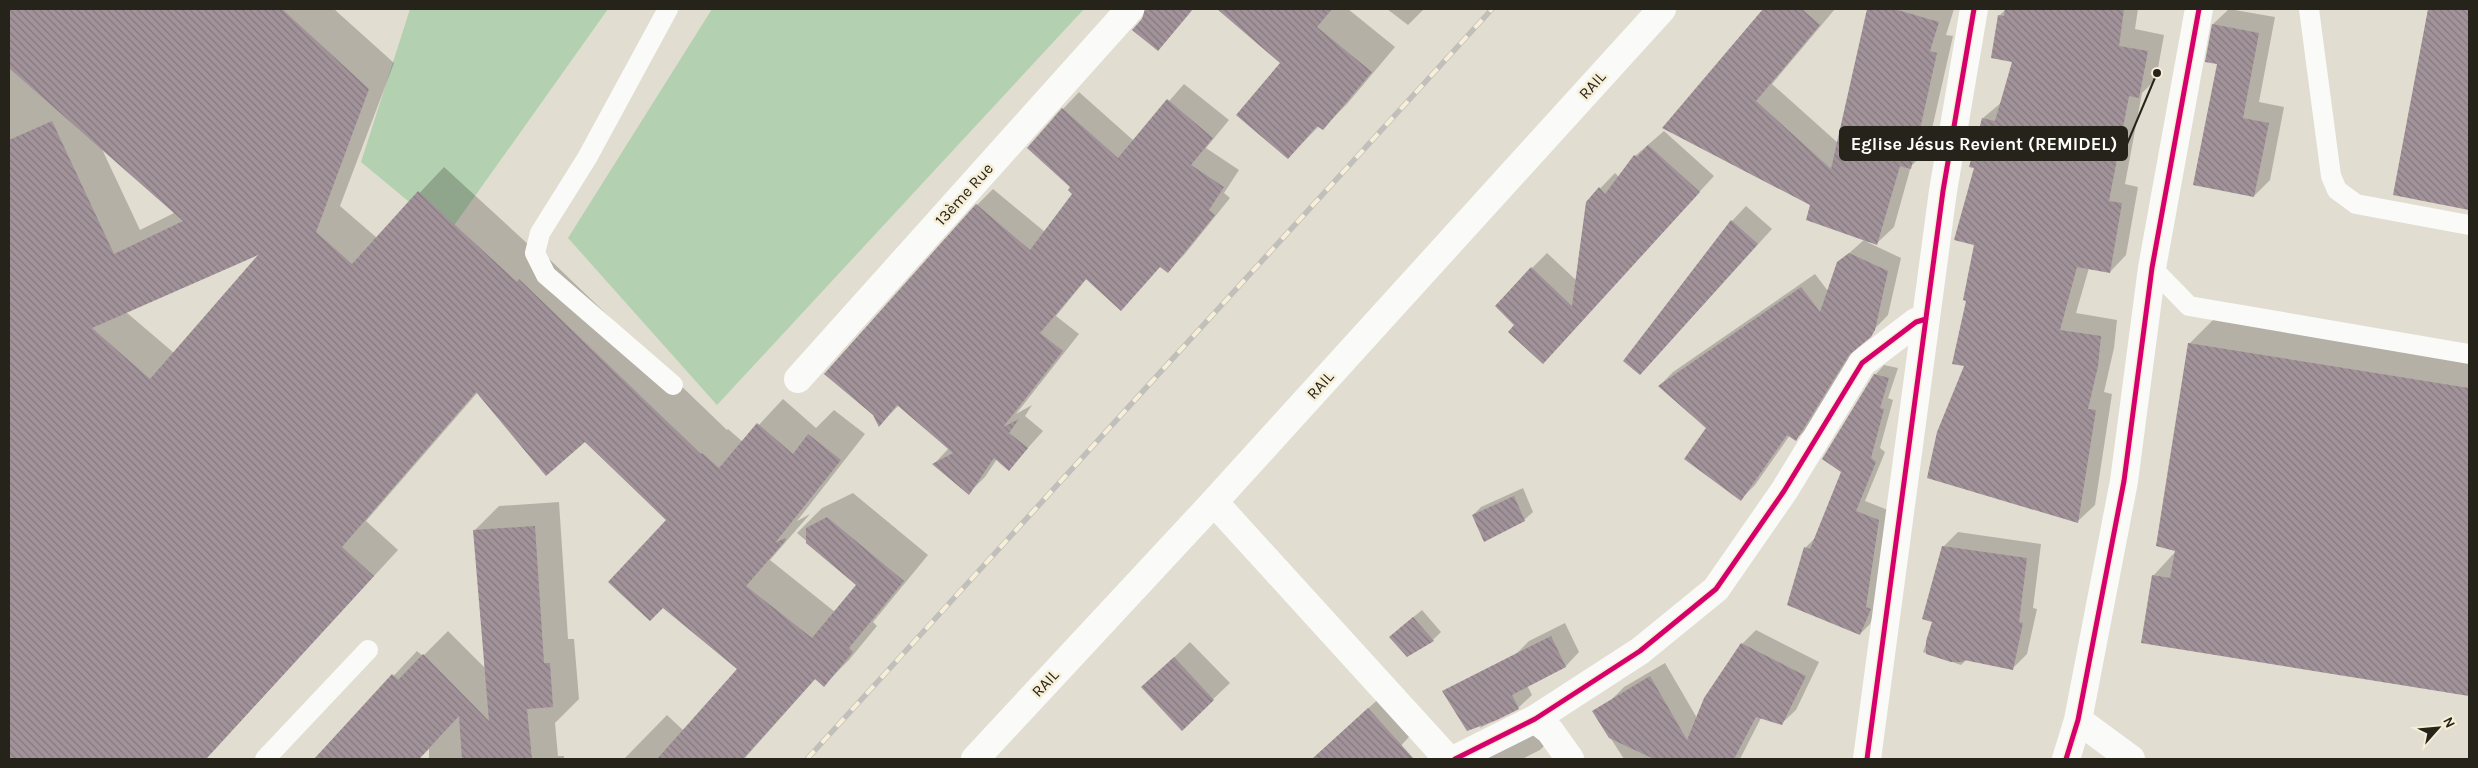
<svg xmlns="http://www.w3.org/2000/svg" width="2478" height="768" viewBox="0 0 2478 768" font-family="Karla,sans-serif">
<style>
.park{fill:#b3d0b1}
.shadow{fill:#0003;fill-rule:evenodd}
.building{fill:url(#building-back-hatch);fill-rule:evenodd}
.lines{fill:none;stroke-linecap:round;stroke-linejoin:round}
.service{stroke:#fafaf8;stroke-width:20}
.minor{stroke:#fafaf8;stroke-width:28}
.primary{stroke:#fafaf8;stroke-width:28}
.rail-casing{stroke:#c1bfbc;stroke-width:5.5}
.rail{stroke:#f6eed6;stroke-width:4;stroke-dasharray:11;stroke-linecap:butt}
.cycleway-casing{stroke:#f6eed6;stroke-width:8}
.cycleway{stroke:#d6006c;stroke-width:5}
.labels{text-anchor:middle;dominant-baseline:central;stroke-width:5;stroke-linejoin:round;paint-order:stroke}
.street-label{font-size:16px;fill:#26231a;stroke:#f6eed6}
.leader{fill:none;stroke:#26231a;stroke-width:2}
.callout-dot{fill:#26231a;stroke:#f6eed6;stroke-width:2}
.callout{fill:#26231a;stroke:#26231a;stroke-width:2}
.callout-label{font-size:18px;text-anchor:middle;font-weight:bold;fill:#fff}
</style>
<defs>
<pattern id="building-back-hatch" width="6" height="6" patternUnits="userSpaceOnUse" patternTransform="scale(1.25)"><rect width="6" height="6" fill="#a2939a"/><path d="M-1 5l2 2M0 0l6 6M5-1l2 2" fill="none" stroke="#84787d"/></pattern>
</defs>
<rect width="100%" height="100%" fill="#e1ddd0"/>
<!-- park -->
<path class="park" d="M 410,9 L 608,9 L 448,234 L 361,162 Z
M 712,9 L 1084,9 L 717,405 L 568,238 Z"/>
<!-- shadow -->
<path class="shadow" d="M 9,9 L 334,9 L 394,63 L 340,206 L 377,238 L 444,167 L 542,257 L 545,255 L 727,430 L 728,429 L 743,442 L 783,399 L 816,428 L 834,410 L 865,434 L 797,521 L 810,514 L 770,560 L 835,612 L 858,585 L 797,533 L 822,508 L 853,493 L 928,555 L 873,622 L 877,626 L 849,660 L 824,685 L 816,678 L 744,759 L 624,759 L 667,715 L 684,731 L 739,669 L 668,520 L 585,440 L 478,392 L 366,521 L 398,550 L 206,759 L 9,759 ZM 101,147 L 176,212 L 140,230 ZM 262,252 L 174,353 L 126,312 Z
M 1146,9 L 1183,9 L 1189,14 L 1158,50 L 1134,30 L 1146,13 Z
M 1218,9 L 1348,9 L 1395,47 L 1347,104 L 1323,128 L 1319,126 L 1288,158 L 1282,63 Z
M 1387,9 L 1424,9 L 1408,25 Z
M 1765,9 L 1835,9 L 1772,84 L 1838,143 L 1868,9 L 1954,9 L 1946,35 L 1953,36 L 1927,151 L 1911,166 L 1894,227 L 1877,243 L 1867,240 L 1867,242 L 1901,258 L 1888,315 L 1859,345 L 1810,426 L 1796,439 L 1790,435 L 1755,485 L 1741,499 L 1707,428 L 1659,386 L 1673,372 L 1815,274 L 1828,291 L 1838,263 L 1865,239 L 1812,205 L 1664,127 Z
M 2006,9 L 2138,9 L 2135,29 L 2164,35 L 2156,79 L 2142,93 L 2125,184 L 2138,187 L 2126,255 L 2110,272 L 2089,268 L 2076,313 L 2117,320 L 2114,348 L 2104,392 L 2112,394 L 2095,505 L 2078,521 L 1966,365 L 1967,300 L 1975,244 L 1975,167 L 1971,166 L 1983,118 L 2002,102 L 2014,61 L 1999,16 Z
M 2229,9 L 2275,17 L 2259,102 L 2284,107 L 2270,180 L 2254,196 L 2219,63 L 2213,24 Z
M 2430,9 L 2469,9 L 2469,209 L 2394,194 Z
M 1184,84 L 1229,120 L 1206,148 L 1239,170 L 1224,193 L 1230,198 L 1184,255 L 1168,271 L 1161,266 L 1087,278 L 1056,316 L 1079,334 L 1016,414 L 1032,405 L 1025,416 L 1043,431 L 1009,469 L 997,459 L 985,477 L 969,493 L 934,464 L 949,448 L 899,405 L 880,425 L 977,205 L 993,189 L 1045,232 L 1074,193 L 1072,187 L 1028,147 L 1063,109 L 1079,92 L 1134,141 Z
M 1664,131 L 1714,176 L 1543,362 L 1516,325 L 1532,268 L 1547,253 L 1577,281 L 1587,202 L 1615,173 L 1619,177 L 1635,156 Z
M 1746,206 L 1772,229 L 1640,374 L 1625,361 L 1732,221 Z
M 2217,316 L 2469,357 L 2469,695 L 2143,642 L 2153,576 L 2177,550 L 2189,344 Z
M 1884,365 L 1898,368 L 1888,398 L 1893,400 L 1880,448 L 1885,452 L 1865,501 L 1888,510 L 1880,599 L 1870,624 L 1860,634 L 1805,548 L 1815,538 L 1842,471 L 1875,375 Z
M 1523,488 L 1533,512 L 1524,520 L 1473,515 L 1481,507 Z
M 559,502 L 568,639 L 574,639 L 579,699 L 555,723 L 558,756 L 564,756 L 564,759 L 429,759 L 429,749 L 419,759 L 315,759 L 417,651 L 423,656 L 448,631 L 486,669 L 475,530 L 499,506 Z
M 1958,532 L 2041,544 L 2033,608 L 2037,609 L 2027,654 L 2012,669 L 1967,659 L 1961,665 L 1923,652 L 1934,621 L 1943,547 Z
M 1422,610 L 1441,632 L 1433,640 L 1399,629 Z
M 1565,623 L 1579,652 L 1566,666 L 1527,685 L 1532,695 L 1518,708 L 1480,728 L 1515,655 L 1529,641 Z
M 1756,630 L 1819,662 L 1796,710 L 1781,724 L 1761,718 L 1740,759 L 1624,759 L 1602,725 L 1609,702 L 1624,687 L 1665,663 L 1697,718 L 1742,644 Z
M 1190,642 L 1230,683 L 1182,729 L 1159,672 Z
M 1384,694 L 1416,729 L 1389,759 L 1312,759 Z
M 1542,731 L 1548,742 L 1540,750 L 1522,759 L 1481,759 Z"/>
<!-- building -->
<path class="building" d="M 9,9 L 282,9 L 369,89 L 316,232 L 352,264 L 418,191 L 517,282 L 519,279 L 701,454 L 702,453 L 719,468 L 757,423 L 793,454 L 808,434 L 841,460 L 775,543 L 785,538 L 786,540 L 746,586 L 812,638 L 856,585 L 806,543 L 806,528 L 827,517 L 904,581 L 849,648 L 853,652 L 824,687 L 815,679 L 743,759 L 657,759 L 737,669 L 663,608 L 650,621 L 608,582 L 666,520 L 585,442 L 546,476 L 476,392 L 342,547 L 374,576 L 206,759 L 9,759 L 9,140 L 52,121 L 114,254 L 183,221 L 9,68 ZM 258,255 L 150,379 L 92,328 Z
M 1145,9 L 1193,9 L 1158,51 L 1132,30 L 1142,19 Z
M 1217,9 L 1332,9 L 1317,27 L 1372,72 L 1323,130 L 1317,126 L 1288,159 L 1236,115 L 1280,63 Z
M 1763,9 L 1802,9 L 1820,25 L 1756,101 L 1831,169 L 1867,9 L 1894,9 L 1939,22 L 1930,51 L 1937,53 L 1911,169 L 1900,166 L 1877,245 L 1806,220 L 1810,205 L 1662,128 Z
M 2005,9 L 2124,9 L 2119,46 L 2148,51 L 2139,98 L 2129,96 L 2109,201 L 2122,203 L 2110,273 L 2077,267 L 2060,330 L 2101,336 L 2098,366 L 2088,409 L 2096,410 L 2078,523 L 1927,478 L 1937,432 L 1964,366 L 1952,364 L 1966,301 L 1963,300 L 1974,245 L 1954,240 L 1974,168 L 1969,167 L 1982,118 L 1995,121 L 2012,62 L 1991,58 L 1998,15 L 2004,16 Z
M 2428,9 L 2469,9 L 2469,210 L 2393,195 Z
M 2212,24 L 2259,33 L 2243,118 L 2269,123 L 2254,197 L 2193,185 L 2217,64 L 2205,62 Z
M 1167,99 L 1213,138 L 1191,165 L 1224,187 L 1209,210 L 1215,215 L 1168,273 L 1160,267 L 1121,311 L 1086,279 L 1040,333 L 1063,351 L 1003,427 L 1019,419 L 1009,433 L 1028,448 L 1009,471 L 994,458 L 969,495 L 932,464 L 953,453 L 897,405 L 879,427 L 873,415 L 824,374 L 976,204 L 1030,250 L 1072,194 L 1068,190 L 1070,187 L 1027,148 L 1062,108 L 1118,158 Z
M 1648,145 L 1700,192 L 1543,364 L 1508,332 L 1514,325 L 1495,306 L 1531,267 L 1572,306 L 1586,202 L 1599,187 L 1605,194 L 1634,155 L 1637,157 Z
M 1731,220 L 1758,244 L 1640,375 L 1623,361 Z
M 1849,253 L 1888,271 L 1875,330 L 1871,337 L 1849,355 L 1796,441 L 1787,435 L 1741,501 L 1684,459 L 1706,428 L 1658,386 L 1801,287 L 1820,312 L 1837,262 Z
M 2188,343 L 2469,388 L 2469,696 L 2141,643 L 2152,575 L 2170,578 L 2175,551 L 2156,546 Z
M 1874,374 L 1889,378 L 1880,408 L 1884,409 L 1871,458 L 1876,462 L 1856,511 L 1879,520 L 1866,607 L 1871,609 L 1860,635 L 1787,605 L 1804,547 L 1810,549 L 1841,472 L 1822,459 Z
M 1514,496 L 1525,521 L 1484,542 L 1472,515 Z
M 535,526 L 544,663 L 550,663 L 553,707 L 527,709 L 532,759 L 462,759 L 459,716 L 419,759 L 314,759 L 392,674 L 398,680 L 423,654 L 489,721 L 473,530 Z
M 1942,546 L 2027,558 L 2019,622 L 2023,623 L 2013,670 L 1964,660 L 1963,662 L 1951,662 L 1926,654 L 1926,641 L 1932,622 L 1922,619 Z
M 1413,617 L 1434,641 L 1407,657 L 1389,637 Z
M 1551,636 L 1566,667 L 1512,695 L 1519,709 L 1497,720 L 1467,731 L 1442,691 Z
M 1741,643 L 1806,676 L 1782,725 L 1756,717 L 1734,759 L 1654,759 L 1609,738 L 1592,711 L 1650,676 L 1687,740 L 1704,698 Z
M 1174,657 L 1214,700 L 1182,731 L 1141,687 Z
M 1368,708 L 1414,759 L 1312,759 Z"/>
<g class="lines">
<!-- service -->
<path class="service" d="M 668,9 L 587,158 L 540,233 L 535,253 L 546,275 L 673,385
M 2309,9 L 2331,176 L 2337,190 L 2356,204 L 2469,225
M 2152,268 L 2189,306 L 2469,354
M 265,759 L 368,650"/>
<!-- minor -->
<path class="minor" d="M 798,379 L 1130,9
M 1214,502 L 1448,759
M 1535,719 L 1550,731 L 1570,759
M 2078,720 L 2131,759
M 1455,759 L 1535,719 L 1640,651 L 1716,589 L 1784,491 L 1862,363 L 1916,322 L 1926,319
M 1867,759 L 1943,191 L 1974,9
M 2066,759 L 2078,720 L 2124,481 L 2152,268 L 2199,9"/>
<!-- primary -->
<path class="primary" d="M 975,759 L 1214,502 L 1662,9"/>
<!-- rail casing -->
<g class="rail-casing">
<path id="rail" d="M 807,759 L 1492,9"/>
</g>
<!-- rail -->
<use href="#rail" class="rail"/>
<!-- cycleway casing -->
<g class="cycleway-casing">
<path id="cycleway" d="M 1455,759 L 1535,719 L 1640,651 L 1716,589 L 1784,491 L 1862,363 L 1916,322 L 1926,319
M 1867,759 L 1943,191 L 1974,9
M 2066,759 L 2078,720 L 2124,481 L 2152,268 L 2199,9"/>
</g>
<!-- cycleway -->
<use href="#cycleway" class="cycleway"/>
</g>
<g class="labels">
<!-- street labels -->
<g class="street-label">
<text transform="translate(1592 85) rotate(-48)">RAIL</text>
<text transform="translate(964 194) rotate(-48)">13ème Rue</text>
<text transform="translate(1320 385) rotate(-48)">RAIL</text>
<text transform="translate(1045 683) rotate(-47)">RAIL</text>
</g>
</g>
<!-- callouts -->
<path class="leader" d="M2157 73L2127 144"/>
<circle class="callout-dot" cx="2157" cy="73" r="5"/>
<rect class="callout" x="1840" y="127" width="287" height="33" rx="5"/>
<g class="callout-label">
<text x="1984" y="150">Eglise Jésus Revient (REMIDEL)</text>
</g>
<!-- border -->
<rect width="2478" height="768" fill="none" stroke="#26231a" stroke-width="20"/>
<!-- north arrow -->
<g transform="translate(2438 728) rotate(63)" stroke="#f6eed6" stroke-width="4" paint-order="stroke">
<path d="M0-4L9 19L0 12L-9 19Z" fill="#26231a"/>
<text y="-8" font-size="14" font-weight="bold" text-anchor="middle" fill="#26231a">N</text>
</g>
</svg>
